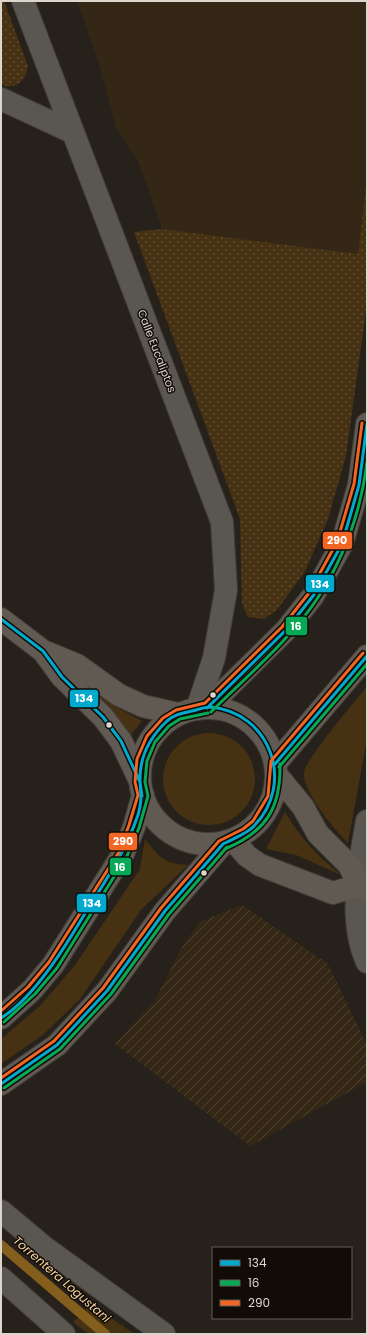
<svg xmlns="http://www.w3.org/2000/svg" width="368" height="1335" viewBox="0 0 368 1335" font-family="Poppins,sans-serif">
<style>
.built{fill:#342715}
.industrial{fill:url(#industrial-furrows)}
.grass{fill:#463213}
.park{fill:url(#park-dots)}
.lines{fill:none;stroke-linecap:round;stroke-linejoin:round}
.stream{stroke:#845e1d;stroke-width:10}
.street-casing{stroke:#403c36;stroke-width:24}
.secondary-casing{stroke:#403c36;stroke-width:24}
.street{stroke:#5a5650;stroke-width:22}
.secondary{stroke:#605a52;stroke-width:22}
.bus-1-casing{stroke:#110c07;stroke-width:6}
.bus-2-casing{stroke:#110c07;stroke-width:6}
.bus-3-casing{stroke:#110c07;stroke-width:6}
.bus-1{stroke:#00a9ce;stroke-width:3}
.bus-2{stroke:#06aa56;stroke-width:3}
.bus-3{stroke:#f26522;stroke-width:3}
.bus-dot{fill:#ddd6cd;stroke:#110c07;stroke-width:1.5}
.labels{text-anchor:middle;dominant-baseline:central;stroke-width:3;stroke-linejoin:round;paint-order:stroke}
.street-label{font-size:11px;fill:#ddd6cd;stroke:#110c07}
.water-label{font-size:12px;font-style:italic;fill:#f6d29f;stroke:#110c07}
.line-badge{stroke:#110c07;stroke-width:1.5}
.badge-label{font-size:11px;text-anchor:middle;font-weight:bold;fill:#fff}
</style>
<defs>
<pattern id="industrial-furrows" width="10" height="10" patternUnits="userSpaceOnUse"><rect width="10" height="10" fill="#342715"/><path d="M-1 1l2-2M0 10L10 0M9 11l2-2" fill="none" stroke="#514636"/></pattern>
<pattern id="park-dots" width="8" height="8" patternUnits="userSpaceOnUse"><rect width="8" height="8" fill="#463213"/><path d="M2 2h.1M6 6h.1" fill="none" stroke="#604f34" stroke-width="1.8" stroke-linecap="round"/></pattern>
</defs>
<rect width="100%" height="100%" fill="#26211a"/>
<!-- built -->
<path class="built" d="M 77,1 L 367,1 L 367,176 L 358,254 L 162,229 L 138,161 L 116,128 L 99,64 Z"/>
<!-- industrial -->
<path class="industrial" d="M 242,905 L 328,964 L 367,1045 L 367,1082 L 250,1146 L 115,1044 L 155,1000 L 181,949 L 199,922 Z"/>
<!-- grass -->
<path class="grass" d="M 80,681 L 118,708 L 142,721 L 130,736 Z
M 367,686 L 367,739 L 348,843 C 334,829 302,792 304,772 C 306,759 356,700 367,686 Z
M163 779a46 46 0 1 1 92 0a46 46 0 1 1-92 0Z
M 285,812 C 302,840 316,854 341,875 L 296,855 L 266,849 Z
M 145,839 C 159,857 164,864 188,865 L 141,910 L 80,999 L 44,1034 L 1,1064 L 1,1039 L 40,1006 L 75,965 L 140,869 Z
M 91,1305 L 135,1334 L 88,1334 L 73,1322 Z"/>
<!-- park -->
<path class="park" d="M 1,1 L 4,1 L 28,66 C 26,81 16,90 1,85 Z
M 367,176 L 367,303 L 346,456 L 328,519 L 305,571 L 277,610 L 264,619 L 248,617 L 242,604 L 240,519 L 134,232 L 162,229 L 358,254 Z"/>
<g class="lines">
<!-- stream -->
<path class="stream" d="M 1,1245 L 105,1334"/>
<!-- street casing -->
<g class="street-casing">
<path id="street" d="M 23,1 L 222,522 L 226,590 L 214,658 L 197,709
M 1,99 L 72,132
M 367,821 C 359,866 348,920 367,962
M 1,1211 L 44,1247 L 164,1334
M 1,1278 L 64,1334"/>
</g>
<!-- secondary casing -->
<g class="secondary-casing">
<path id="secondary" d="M 1,619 L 43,651 L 62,677 L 103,717 L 121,741 L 140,781
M 43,651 L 77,665 L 119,695 L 143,706 L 178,714
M140 776a68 68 0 1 1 136 0a68 68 0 1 1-136 0Z
M 207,708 L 286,630 L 313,596 L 342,544 L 359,485 L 367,424
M 275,764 L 367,656
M 276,774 L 303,807 L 318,834 L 349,865 L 359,885 L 367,890
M 233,840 L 247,856 L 260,865 L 333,893 L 359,885
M 1,1018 L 32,990 L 53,965 L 123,854 L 134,827 L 143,795
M 1,1084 L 57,1045 L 107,991 L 165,911 L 223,844"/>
</g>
<!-- street -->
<use href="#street" class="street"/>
<!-- secondary -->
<use href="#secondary" class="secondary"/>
<!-- bus-1 casing -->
<g class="bus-1-casing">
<path id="bus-1" d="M 1,619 L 43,651 L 62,677 L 103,717 L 121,741 L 140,782 L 142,796
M 207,708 L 286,630 L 313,596 L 342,544 L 359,485 L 367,424
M 275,764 L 367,656
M 1,1018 C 35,997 67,944 87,910 C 107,879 126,850 138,815 C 142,800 141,796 140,782 C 139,758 150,737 167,721 C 175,714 183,713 192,711 C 197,710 204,707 210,707 C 270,712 296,783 254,826 C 247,834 232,839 223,844
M 1,1084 L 57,1045 L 107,991 L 165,911 L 223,844"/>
</g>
<!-- bus-2 casing -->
<g class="bus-2-casing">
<path id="bus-2" d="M 211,712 C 247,676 289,641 317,599 C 344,558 361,511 367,462
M 279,767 L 367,664
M 225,849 C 266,832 281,808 280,764
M 4,1022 L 35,994 L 57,968 L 127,856 L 139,828 L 148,796 L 145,782 L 147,761 L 155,742 L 169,726 L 180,719 L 208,713
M 4,1088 L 60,1049 L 111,994 L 169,914 L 227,847"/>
</g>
<!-- bus-3 casing -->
<g class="bus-3-casing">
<path id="bus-3" d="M 1,1011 L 28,987 L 49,962 L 119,852 L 129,825 L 138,795 L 135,782 L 137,759 L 147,736 L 163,718 L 176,710 L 205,703 L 282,627 L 309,593 L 337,542 L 354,484 L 362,423
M 1,1078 L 54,1041 L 103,988 L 161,908 L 219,841 L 243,829 L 253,821 L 268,796 L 271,761 L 363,653"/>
</g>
<!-- bus-1 -->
<use href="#bus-1" class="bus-1"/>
<!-- bus-2 -->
<use href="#bus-2" class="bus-2"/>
<!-- bus-3 -->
<use href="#bus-3" class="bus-3"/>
</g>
<!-- markers -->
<g class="bus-dot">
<circle cx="213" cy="695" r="3.5"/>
<circle cx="109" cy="725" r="3.5"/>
<circle cx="204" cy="873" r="3.5"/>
</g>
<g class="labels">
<!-- street labels -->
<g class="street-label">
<text transform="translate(157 351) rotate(69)">Calle Eucaliptos</text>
</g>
<!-- water labels -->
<g class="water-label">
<text transform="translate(62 1279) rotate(41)">Torrentera Logustani</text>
</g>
</g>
<g class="line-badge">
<rect x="322" y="531" width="31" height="19" rx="4" fill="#f26522"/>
<rect x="305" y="574" width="30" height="19" rx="4" fill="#00a9ce"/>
<rect x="285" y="616" width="23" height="20" rx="4" fill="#06aa56"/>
<rect x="69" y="689" width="30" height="19" rx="4" fill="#00a9ce"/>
<rect x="108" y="832" width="30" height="19" rx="4" fill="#f26522"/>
<rect x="109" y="857" width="23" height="19" rx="4" fill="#06aa56"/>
<rect x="76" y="893" width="31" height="20" rx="4" fill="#00a9ce"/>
</g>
<g class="badge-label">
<text x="337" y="544">290</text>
<text x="320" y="588">134</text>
<text x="296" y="630">16</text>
<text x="84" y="702">134</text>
<text x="123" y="845">290</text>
<text x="120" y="871">16</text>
<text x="92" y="907">134</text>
</g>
<!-- border -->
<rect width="368" height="1335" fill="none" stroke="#ddd6cd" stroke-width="4"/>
<!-- legend -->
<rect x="212" y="1247" width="140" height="72" fill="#110c07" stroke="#635d56"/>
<rect x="220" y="1260" width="20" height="6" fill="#00a9ce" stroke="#635d56"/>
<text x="248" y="1267" font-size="12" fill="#ddd6cd">134</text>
<rect x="220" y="1280" width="20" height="6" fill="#06aa56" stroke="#635d56"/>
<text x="248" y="1287" font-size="12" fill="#ddd6cd">16</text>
<rect x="220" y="1300" width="20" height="6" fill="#f26522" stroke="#635d56"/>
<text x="248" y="1307" font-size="12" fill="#ddd6cd">290</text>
</svg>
